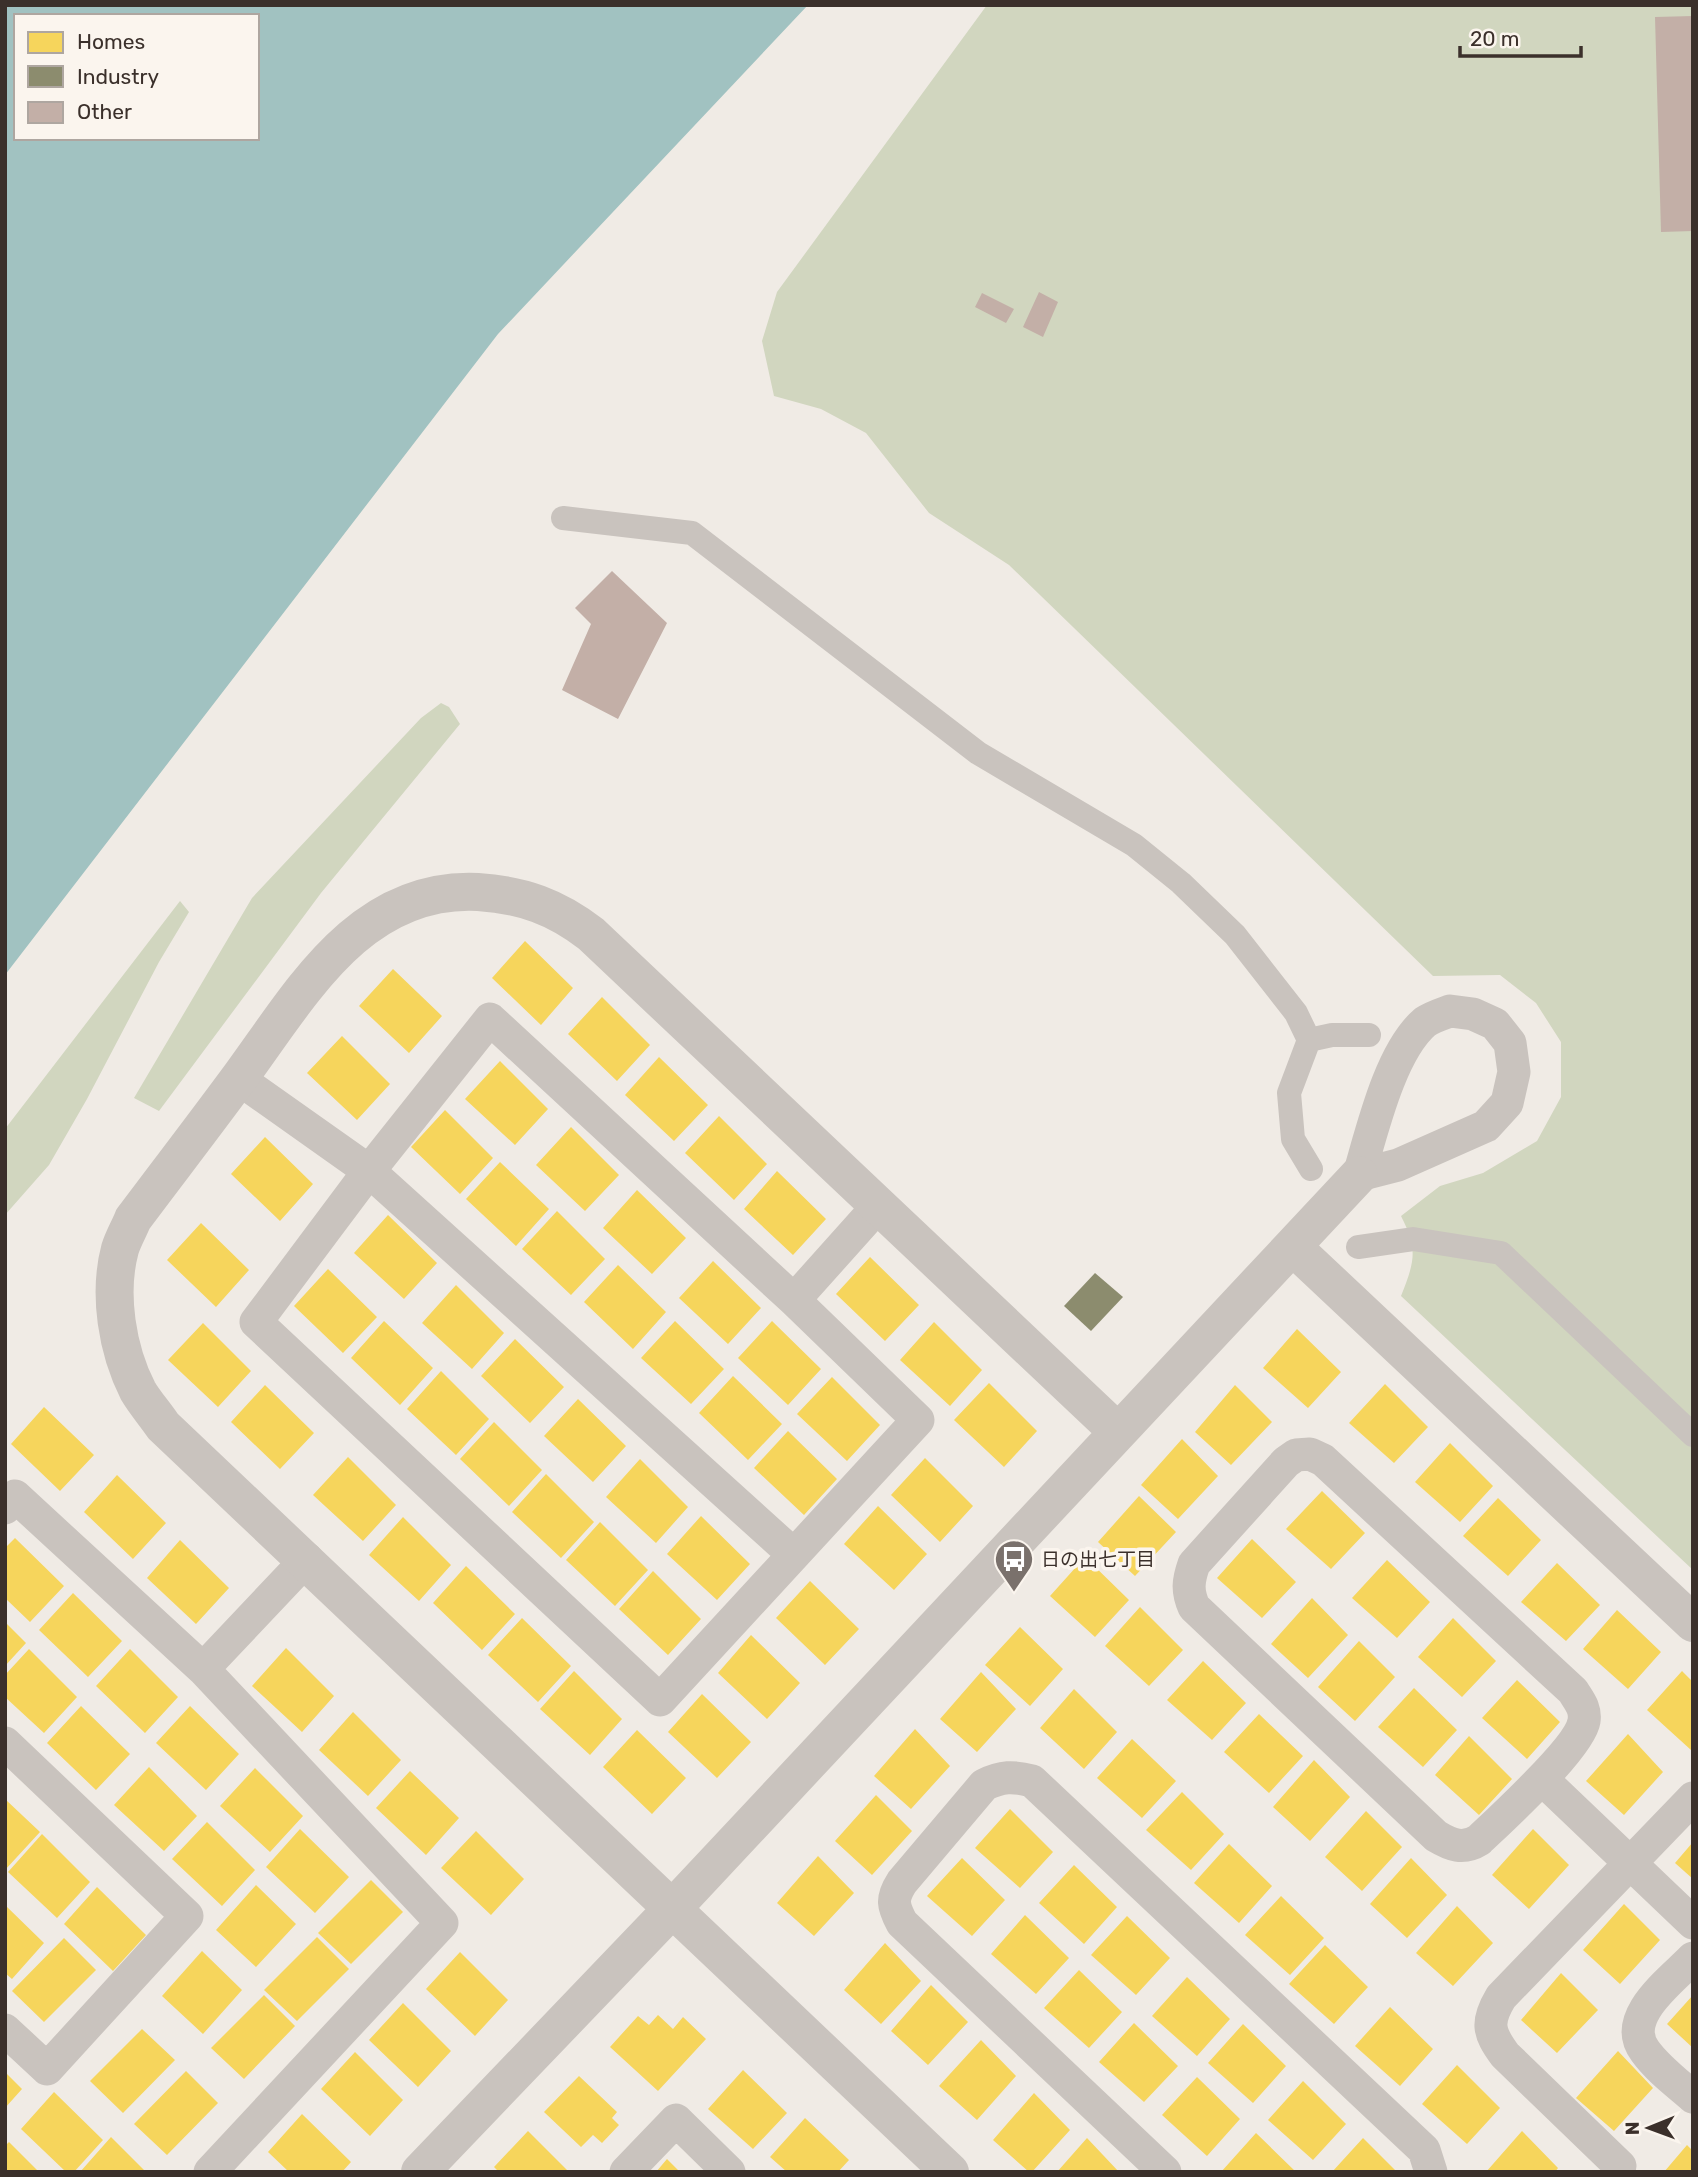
<svg xmlns="http://www.w3.org/2000/svg" width="1698" height="2177" viewBox="0 0 1698 2177" font-family="Rubik,'Noto Sans JP',sans-serif">
<style>
.green{fill:#d1d6bf}
.water{fill:#a1c2c1;fill-rule:evenodd}
.homes{fill:#f6d55c}
.industry{fill:#8c8c6e}
.building{fill:#c3afa7}
.lines{fill:none;stroke-linecap:round;stroke-linejoin:round}
.pedestrian{stroke:#c9c3be;stroke-width:24}
.minor{stroke:#c9c3be;stroke-width:33}
.tertiary{stroke:#c9c3be;stroke-width:38}
.labels{text-anchor:middle;dominant-baseline:central;stroke-width:7;stroke-linejoin:round;paint-order:stroke}
.poi-label{font-size:19px;fill:#3b302b;stroke:#fbf5ee;text-anchor:start}
</style>
<rect width="100%" height="100%" fill="#f0ebe5"/>
<!-- green -->
<path class="green" d="M 987,5 L 1693,5 L 1693,1570 L 1401,1296 C 1415,1261 1418,1249 1401,1216 L 1440,1186 L 1483,1173 L 1537,1141 L 1561,1097 L 1561,1042 L 1536,1003 L 1500,975 L 1433,976 L 1009,565 L 929,513 L 866,433 L 821,409 L 774,396 L 762,341 L 777,292 Z
M 441,703 L 449,707 L 460,724 L 321,893 L 159,1111 L 134,1098 L 252,898 L 421,718 Z
M 180,901 L 189,912 L 159,962 L 87,1099 L 49,1165 L 5,1215 L 5,1129 Z"/>
<!-- water -->
<path class="water" d="M 5,5 L 808,5 L 498,334 L 5,975 ZM 16,16 L 257,16 L 257,138 L 16,138 Z"/>
<!-- homes -->
<path class="homes" d="M 525,941 L 573,988 L 541,1025 L 492,978 Z
M 393,969 L 442,1016 L 409,1053 L 359,1006 Z
M 602,997 L 650,1045 L 617,1081 L 568,1034 Z
M 342,1036 L 390,1084 L 357,1120 L 307,1073 Z
M 659,1057 L 708,1105 L 674,1141 L 625,1095 Z
M 500,1061 L 548,1109 L 515,1145 L 465,1099 Z
M 445,1110 L 493,1158 L 460,1194 L 411,1147 Z
M 719,1116 L 767,1164 L 734,1200 L 685,1153 Z
M 571,1127 L 619,1175 L 585,1211 L 536,1165 Z
M 265,1137 L 313,1184 L 280,1221 L 231,1174 Z
M 500,1162 L 549,1209 L 516,1246 L 466,1199 Z
M 777,1171 L 826,1219 L 793,1255 L 744,1209 Z
M 637,1190 L 686,1238 L 652,1274 L 603,1228 Z
M 557,1211 L 605,1259 L 571,1295 L 522,1249 Z
M 388,1215 L 437,1263 L 404,1299 L 354,1253 Z
M 201,1223 L 249,1270 L 216,1307 L 167,1260 Z
M 870,1257 L 919,1305 L 885,1341 L 836,1294 Z
M 713,1261 L 761,1308 L 728,1344 L 679,1298 Z
M 618,1265 L 666,1312 L 633,1349 L 584,1302 Z
M 328,1269 L 377,1317 L 343,1353 L 294,1306 Z
M 456,1285 L 504,1333 L 472,1369 L 422,1323 Z
M 384,1321 L 433,1368 L 400,1405 L 351,1358 Z
M 675,1321 L 724,1369 L 691,1404 L 641,1358 Z
M 772,1321 L 821,1369 L 788,1405 L 738,1358 Z
M 934,1322 L 982,1370 L 950,1406 L 900,1360 Z
M 203,1323 L 251,1371 L 218,1407 L 168,1360 Z
M 1297,1329 L 1341,1372 L 1308,1408 L 1263,1368 Z
M 515,1339 L 564,1387 L 530,1423 L 481,1376 Z
M 441,1371 L 489,1419 L 456,1455 L 407,1409 Z
M 733,1376 L 782,1424 L 748,1460 L 699,1413 Z
M 832,1377 L 880,1425 L 847,1461 L 797,1414 Z
M 989,1383 L 1037,1431 L 1004,1467 L 954,1420 Z
M 1385,1384 L 1428,1427 L 1394,1463 L 1349,1423 Z
M 265,1385 L 314,1433 L 280,1469 L 231,1422 Z
M 1235,1385 L 1272,1422 L 1231,1465 L 1195,1432 Z
M 578,1399 L 626,1446 L 593,1482 L 544,1436 Z
M 44,1407 L 94,1455 L 60,1491 L 11,1444 Z
M 494,1422 L 542,1470 L 509,1506 L 460,1459 Z
M 788,1431 L 837,1479 L 804,1515 L 754,1468 Z
M 1182,1439 L 1218,1476 L 1178,1519 L 1141,1485 Z
M 1450,1443 L 1493,1486 L 1460,1522 L 1415,1482 Z
M 348,1457 L 396,1505 L 363,1541 L 313,1495 Z
M 925,1458 L 973,1506 L 940,1542 L 891,1495 Z
M 640,1459 L 688,1507 L 656,1543 L 606,1497 Z
M 546,1474 L 594,1522 L 561,1558 L 512,1512 Z
M 117,1475 L 166,1523 L 133,1559 L 84,1512 Z
M 1322,1491 L 1365,1533 L 1331,1569 L 1286,1529 Z
M 1139,1496 L 1176,1532 L 1135,1576 L 1098,1542 Z
M 1498,1498 L 1541,1540 L 1508,1576 L 1463,1536 Z
M 878,1506 L 927,1554 L 894,1590 L 844,1544 Z
M 701,1516 L 750,1564 L 717,1600 L 667,1554 Z
M 403,1517 L 451,1565 L 419,1601 L 369,1555 Z
M 600,1522 L 648,1570 L 615,1606 L 566,1560 Z
M 15,1538 L 64,1586 L 30,1622 L 5,1598 L 5,1548 Z
M 1252,1539 L 1296,1582 L 1262,1618 L 1217,1578 Z
M 180,1540 L 229,1588 L 196,1624 L 147,1578 Z
M 1085,1557 L 1129,1600 L 1095,1637 L 1050,1596 Z
M 1387,1560 L 1430,1602 L 1397,1638 L 1352,1598 Z
M 1557,1563 L 1600,1605 L 1566,1641 L 1521,1602 Z
M 466,1566 L 515,1614 L 482,1650 L 433,1603 Z
M 653,1571 L 701,1619 L 668,1655 L 619,1609 Z
M 810,1581 L 859,1629 L 825,1665 L 776,1618 Z
M 73,1593 L 122,1641 L 88,1677 L 39,1630 Z
M 1312,1598 L 1348,1635 L 1308,1678 L 1271,1644 Z
M 1140,1607 L 1183,1650 L 1149,1686 L 1105,1646 Z
M 1617,1610 L 1661,1652 L 1628,1689 L 1583,1649 Z
M 522,1618 L 571,1666 L 538,1702 L 488,1655 Z
M 1453,1618 L 1496,1661 L 1462,1697 L 1418,1657 Z
M 5,1622 L 26,1643 L 5,1666 Z
M 1020,1627 L 1063,1669 L 1030,1706 L 985,1665 Z
M 751,1635 L 800,1683 L 767,1719 L 718,1673 Z
M 1359,1641 L 1395,1677 L 1355,1721 L 1318,1687 Z
M 286,1648 L 334,1696 L 302,1732 L 252,1686 Z
M 29,1649 L 77,1697 L 44,1733 L 5,1697 L 5,1675 Z
M 130,1649 L 178,1697 L 145,1733 L 96,1686 Z
M 1203,1661 L 1246,1703 L 1212,1740 L 1167,1700 Z
M 574,1671 L 622,1719 L 590,1755 L 540,1709 Z
M 1682,1671 L 1693,1682 L 1691,1750 L 1647,1710 Z
M 981,1672 L 1016,1709 L 977,1752 L 940,1719 Z
M 1517,1680 L 1560,1722 L 1527,1759 L 1482,1718 Z
M 1414,1688 L 1457,1730 L 1423,1767 L 1378,1727 Z
M 1074,1689 L 1117,1732 L 1084,1769 L 1040,1728 Z
M 702,1694 L 751,1742 L 717,1778 L 668,1732 Z
M 81,1706 L 130,1754 L 96,1790 L 47,1743 Z
M 190,1706 L 239,1754 L 206,1790 L 156,1743 Z
M 353,1712 L 401,1760 L 368,1796 L 319,1750 Z
M 1259,1714 L 1303,1756 L 1269,1793 L 1224,1752 Z
M 915,1729 L 950,1766 L 911,1809 L 874,1776 Z
M 637,1730 L 686,1778 L 652,1814 L 603,1767 Z
M 1628,1734 L 1663,1772 L 1624,1815 L 1586,1781 Z
M 1469,1736 L 1512,1779 L 1479,1815 L 1435,1775 Z
M 1132,1739 L 1176,1781 L 1142,1818 L 1097,1778 Z
M 1314,1760 L 1350,1797 L 1310,1841 L 1273,1807 Z
M 149,1767 L 197,1816 L 164,1851 L 114,1805 Z
M 255,1768 L 303,1816 L 270,1852 L 220,1806 Z
M 410,1771 L 459,1818 L 426,1855 L 376,1808 Z
M 1182,1792 L 1224,1834 L 1191,1870 L 1146,1830 Z
M 876,1795 L 912,1831 L 872,1875 L 835,1841 Z
M 5,1799 L 40,1832 L 5,1870 Z
M 1010,1809 L 1053,1852 L 1020,1888 L 975,1848 Z
M 1366,1811 L 1402,1847 L 1362,1891 L 1325,1857 Z
M 207,1822 L 255,1870 L 222,1906 L 172,1859 Z
M 300,1829 L 349,1877 L 315,1913 L 266,1867 Z
M 1533,1829 L 1569,1865 L 1529,1909 L 1492,1875 Z
M 476,1831 L 524,1879 L 491,1915 L 441,1868 Z
M 42,1834 L 90,1882 L 57,1918 L 8,1872 Z
M 1693,1842 L 1693,1879 L 1675,1863 Z
M 1229,1844 L 1272,1886 L 1239,1923 L 1194,1883 Z
M 818,1856 L 854,1893 L 814,1936 L 777,1903 Z
M 962,1858 L 1005,1900 L 972,1936 L 927,1896 Z
M 1411,1858 L 1447,1895 L 1407,1938 L 1370,1904 Z
M 1074,1865 L 1117,1907 L 1084,1944 L 1039,1903 Z
M 371,1880 L 403,1912 L 351,1964 L 318,1933 Z
M 256,1885 L 296,1924 L 256,1967 L 216,1930 Z
M 97,1887 L 146,1935 L 113,1971 L 64,1924 Z
M 1281,1896 L 1324,1938 L 1290,1975 L 1245,1935 Z
M 1624,1904 L 1660,1940 L 1620,1984 L 1583,1950 Z
M 5,1905 L 44,1943 L 12,1979 L 5,1973 Z
M 1457,1906 L 1493,1943 L 1453,1986 L 1416,1953 Z
M 1025,1915 L 1069,1958 L 1036,1994 L 991,1954 Z
M 1127,1916 L 1170,1958 L 1136,1995 L 1091,1955 Z
M 317,1937 L 349,1969 L 297,2021 L 264,1990 Z
M 64,1938 L 96,1970 L 44,2022 L 12,1991 Z
M 885,1943 L 921,1981 L 881,2024 L 844,1990 Z
M 1325,1945 L 1368,1987 L 1334,2024 L 1289,1984 Z
M 202,1951 L 242,1990 L 203,2034 L 162,1996 Z
M 460,1952 L 508,2000 L 475,2036 L 426,1989 Z
M 1079,1970 L 1122,2012 L 1089,2048 L 1044,2008 Z
M 1561,1973 L 1598,2010 L 1557,2053 L 1521,2020 Z
M 1187,1977 L 1230,2019 L 1197,2056 L 1152,2016 Z
M 931,1985 L 968,2022 L 928,2065 L 891,2031 Z
M 264,1995 L 295,2026 L 244,2079 L 211,2048 Z
M 1693,1995 L 1693,2048 L 1667,2024 Z
M 403,2003 L 451,2051 L 418,2087 L 369,2040 Z
M 1390,2007 L 1433,2049 L 1400,2086 L 1355,2046 Z
M 658,2015 L 673,2029 L 683,2017 L 706,2039 L 658,2091 L 610,2047 L 638,2016 L 649,2025 Z
M 1134,2023 L 1178,2066 L 1144,2102 L 1099,2062 Z
M 1243,2024 L 1286,2066 L 1253,2103 L 1208,2063 Z
M 142,2029 L 175,2060 L 123,2113 L 90,2081 Z
M 981,2040 L 1016,2076 L 977,2120 L 939,2086 Z
M 1618,2051 L 1653,2088 L 1614,2131 L 1576,2098 Z
M 355,2052 L 403,2100 L 370,2136 L 321,2089 Z
M 1457,2065 L 1500,2108 L 1467,2144 L 1422,2104 Z
M 743,2070 L 787,2113 L 753,2149 L 708,2109 Z
M 186,2071 L 218,2103 L 167,2155 L 134,2124 Z
M 5,2072 L 22,2089 L 5,2108 Z
M 579,2076 L 617,2112 L 612,2118 L 619,2125 L 602,2143 L 593,2135 L 581,2147 L 544,2112 Z
M 1197,2077 L 1240,2119 L 1207,2156 L 1162,2115 Z
M 1303,2081 L 1346,2124 L 1313,2160 L 1268,2120 Z
M 54,2092 L 103,2140 L 74,2172 L 66,2172 L 21,2129 Z
M 1034,2093 L 1070,2130 L 1032,2172 L 1029,2172 L 993,2140 Z
M 302,2114 L 351,2162 L 342,2172 L 289,2172 L 268,2152 Z
M 805,2118 L 849,2160 L 838,2172 L 787,2172 L 770,2157 Z
M 528,2131 L 569,2172 L 499,2172 L 494,2167 Z
M 1522,2131 L 1558,2168 L 1555,2172 L 1486,2172 Z
M 1256,2133 L 1296,2172 L 1221,2172 Z
M 111,2137 L 146,2172 L 80,2172 Z
M 1087,2138 L 1119,2172 L 1057,2172 Z
M 1363,2138 L 1397,2172 L 1332,2172 Z
M 9,2142 L 39,2172 L 5,2172 L 5,2146 Z
M 1687,2145 L 1693,2151 L 1693,2172 L 1664,2172 Z
M 667,2159 L 680,2172 L 656,2172 Z"/>
<!-- industry -->
<path class="industry" d="M 1095,1273 L 1123,1297 L 1091,1331 L 1064,1306 Z"/>
<!-- building -->
<path class="building" d="M 1693,16 L 1693,231 L 1661,232 L 1655,17 Z
M 1039,292 L 1058,302 L 1043,337 L 1023,327 Z
M 982,293 L 1014,309 L 1006,323 L 975,307 Z
M 612,571 L 667,623 L 618,719 L 562,690 L 591,624 L 575,608 Z"/>
<g class="lines">
<!-- pedestrian -->
<path class="pedestrian" d="M 563,518 L 692,533 L 978,753 L 1134,845 L 1181,883 L 1235,935 L 1296,1013 L 1309,1040 L 1289,1093 L 1293,1139 L 1311,1169
M 1309,1040 L 1332,1035 L 1369,1035
M 1358,1247 L 1413,1239 L 1501,1253 L 1693,1435"/>
<!-- minor -->
<path class="minor" d="M 1450,1011 L 1473,1014 L 1495,1024 L 1510,1043 L 1514,1072 L 1507,1103 L 1486,1126 L 1398,1165 L 1359,1175 C 1372,1131 1390,1052 1425,1022 C 1432,1017 1442,1014 1450,1011 Z
M 490,1019 L 794,1300 L 918,1420 L 660,1700 L 256,1322 L 369,1171 Z
M 239,1079 L 369,1171 L 793,1554
M 794,1300 L 879,1205
M 1310,1454 L 1323,1460 L 1573,1691 C 1579,1701 1586,1708 1584,1721 C 1580,1747 1501,1819 1479,1840 C 1463,1850 1451,1845 1436,1836 L 1194,1607 C 1187,1591 1188,1581 1194,1564 L 1286,1462 L 1296,1455 Z
M 5,1508 L 15,1496 L 203,1669 L 442,1923 L 210,2172
M 203,1669 L 307,1559
M 5,1743 L 187,1916 L 47,2069 L 5,2030
M 1542,1779 L 1693,1923
M 1693,1958 C 1671,1981 1620,2017 1645,2051 C 1657,2068 1677,2083 1693,2097
M 626,2172 L 676,2120 L 729,2172
M 1165,2172 L 902,1923 C 893,1906 891,1899 902,1882 L 984,1785 C 1002,1776 1013,1776 1032,1781 L 1424,2150 L 1431,2172
M 1616,2172 L 1620,2166 L 1505,2055 C 1488,2032 1486,2022 1501,1997 L 1693,1798"/>
<!-- tertiary -->
<path class="tertiary" d="M 1293,1247 L 1693,1623
M 420,2172 L 672,1909 L 1359,1175
M 950,2172 L 163,1426 C 155,1414 145,1403 138,1391 C 117,1350 108,1294 120,1249 C 123,1239 129,1229 133,1219 C 169,1171 206,1123 242,1074 C 302,992 361,886 478,892 C 523,895 556,907 591,934 L 1118,1432"/>
</g>
<!-- icons -->
<defs>
<g id="bus-pin" transform="scale(2.0125)"><path d="M0 17L-7.5 6A9.5 9.5 0 1 1 7.5 6Z" fill="#7a716c" stroke="#fbf5ee"/><path d="M-5-6H5V4H4V6H2V4H-2V6H-4V4H-5ZM-3.5-4V0h7V-4ZM-3.5 1.2v1.5H-2V1.2ZM2 1.2v1.5H3.5V1.2Z" fill="#fff"/></g>
</defs>
<g fill-rule="evenodd">
<use href="#bus-pin" x="1014" y="1559"/>
</g>
<g class="labels">
<!-- poi labels -->
<g class="poi-label">
<text x="1041" y="1559">日の出七丁目</text>
</g>
</g>
<!-- border -->
<rect width="1698" height="2177" fill="none" stroke="#3b302b" stroke-width="14"/>
<!-- legend -->
<rect x="14" y="14" width="245" height="126" fill="#fbf5ee" stroke="#aea6a0" stroke-width="2"/>
<rect x="28" y="32" width="35" height="21" fill="#f6d55c" stroke="#aea6a0" stroke-width="2"/>
<text x="77" y="49" font-size="21" fill="#3b302b">Homes</text>
<rect x="28" y="66" width="35" height="21" fill="#8c8c6e" stroke="#aea6a0" stroke-width="2"/>
<text x="77" y="84" font-size="21" fill="#3b302b">Industry</text>
<rect x="28" y="102" width="35" height="21" fill="#c3afa7" stroke="#aea6a0" stroke-width="2"/>
<text x="77" y="119" font-size="21" fill="#3b302b">Other</text>
<!-- north arrow -->
<g transform="translate(1649 2128) rotate(269)" stroke="#fbf5ee" stroke-width="5" paint-order="stroke">
<path d="M0-5L12 26L0 18L-12 26Z" fill="#3b302b"/>
<text y="-10" font-size="19" font-weight="bold" text-anchor="middle" fill="#3b302b">N</text>
</g>
<!-- scale -->
<path d="M1460 46v10h121v-10" fill="none" stroke="#3b302b" stroke-width="3.5"/>
<text x="1470" y="46" font-size="21" fill="#3b302b" stroke="#fbf5ee" stroke-width="5" paint-order="stroke">20 m</text>
</svg>
